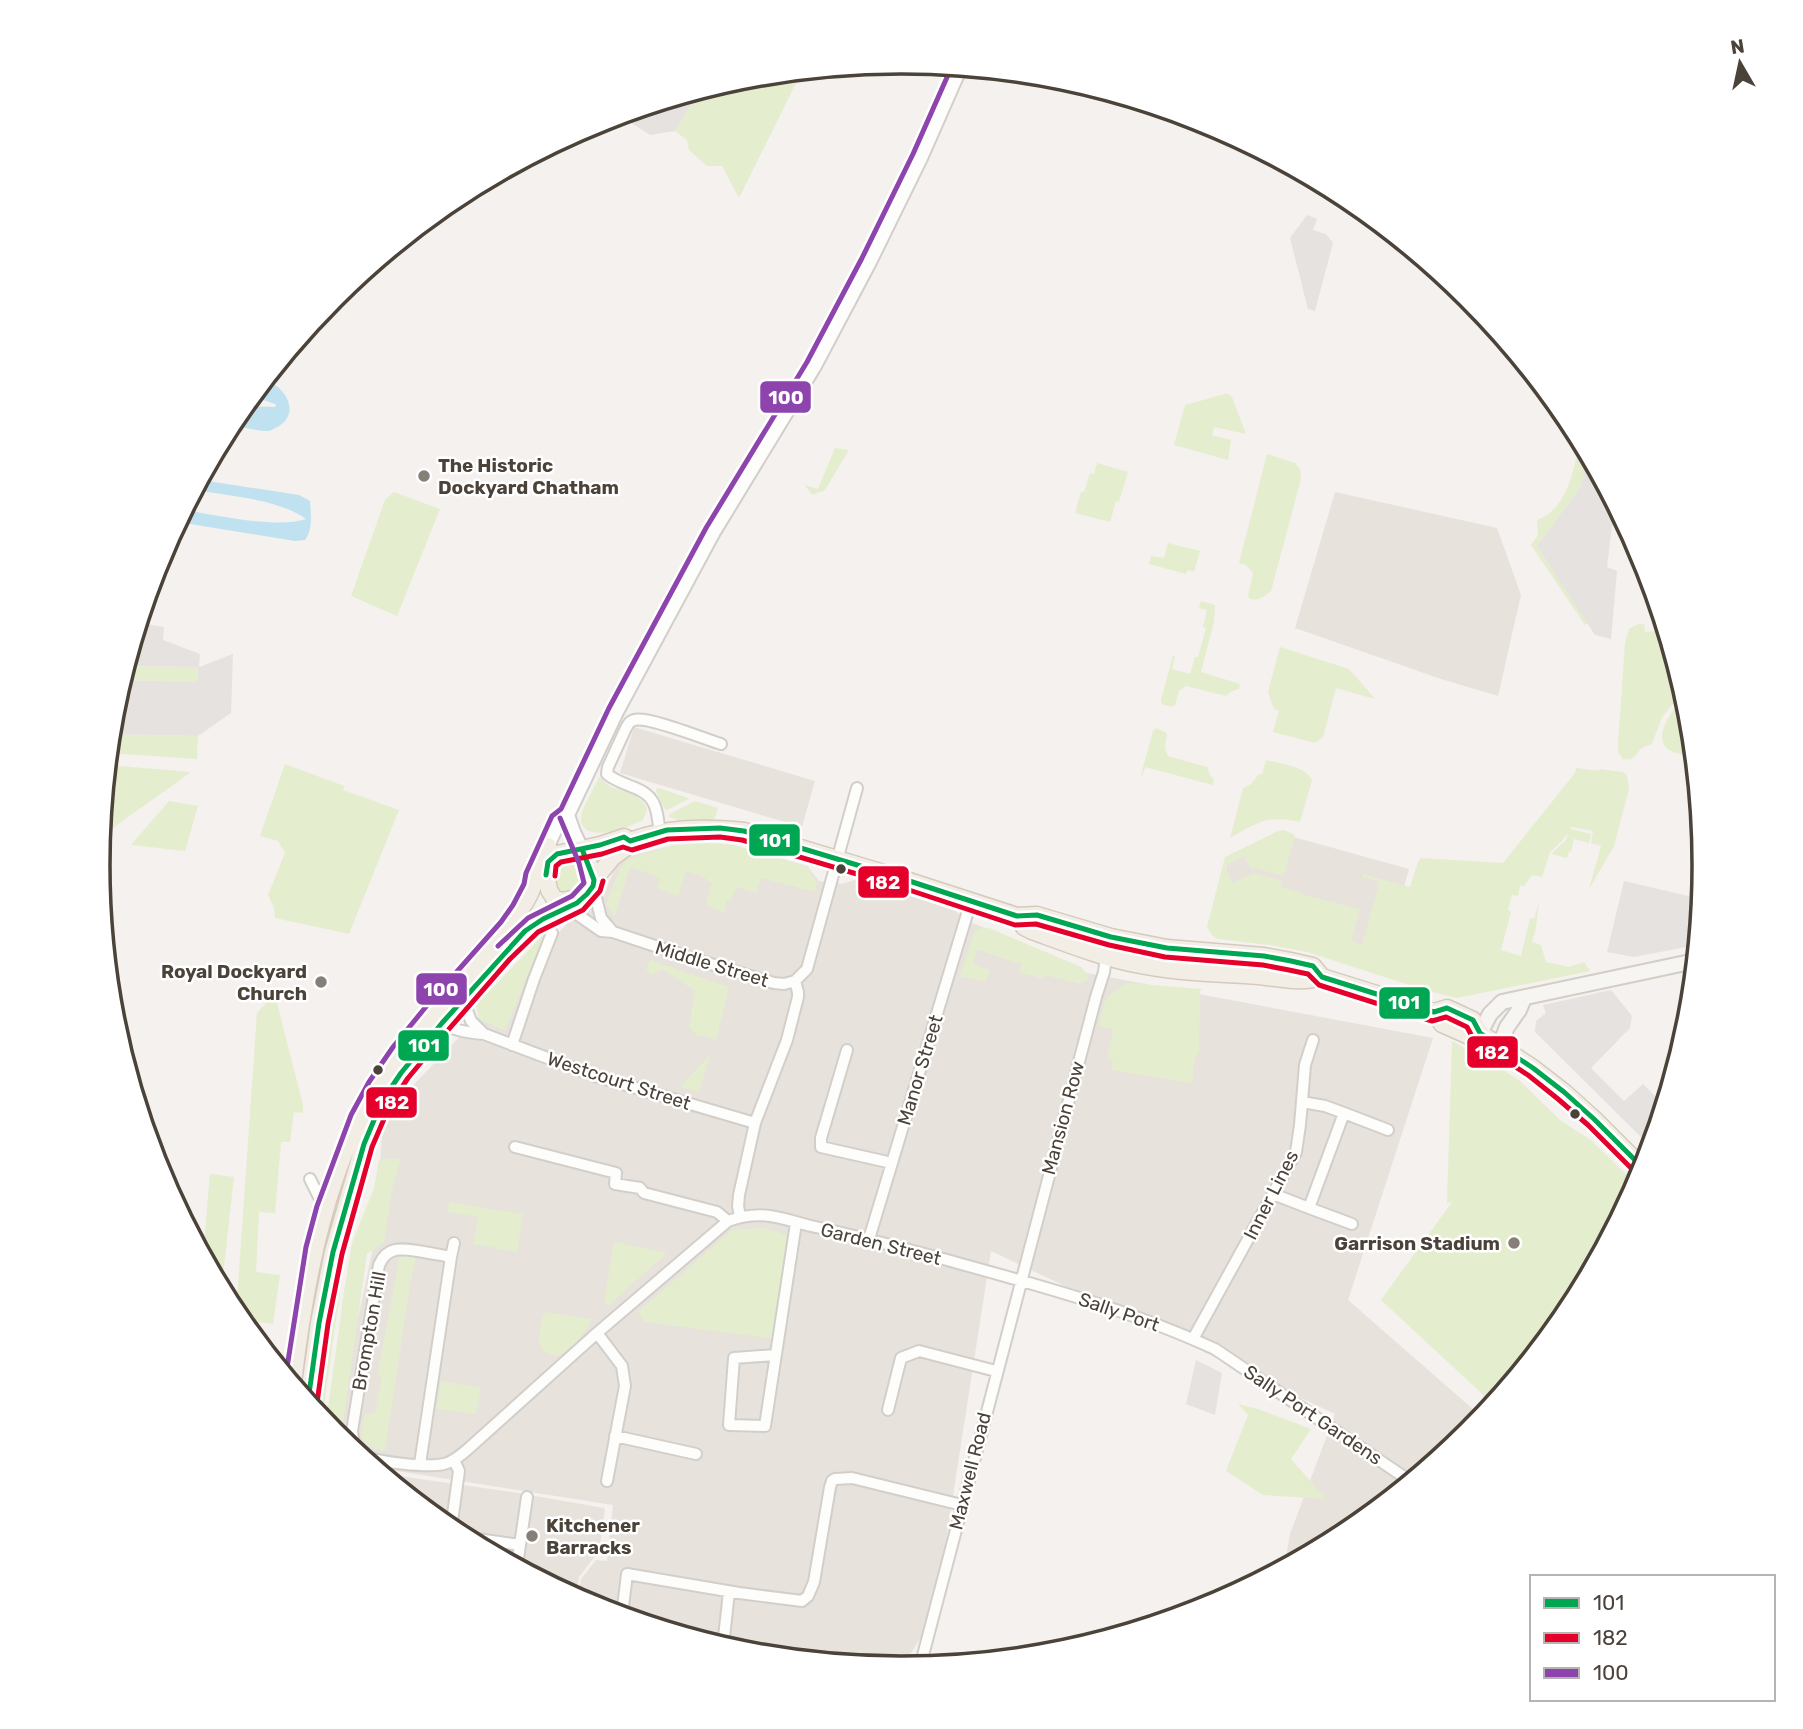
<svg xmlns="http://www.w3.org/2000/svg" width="1803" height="1729" viewBox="0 0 1803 1729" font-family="Rubik,sans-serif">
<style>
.residential{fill:#e7e2dc}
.green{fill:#e5edcf}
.parking{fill:#e6e2df}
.water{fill:#c0e2f0}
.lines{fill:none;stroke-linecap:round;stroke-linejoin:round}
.minor-casing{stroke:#d2cfcb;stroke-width:14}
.tertiary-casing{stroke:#d2cfcb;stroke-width:16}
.secondary-casing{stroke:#d2cdc5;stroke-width:18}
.primary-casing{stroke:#d6cabc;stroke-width:19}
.minor{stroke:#fdfdfc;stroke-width:10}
.tertiary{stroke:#fdfdfc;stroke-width:12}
.secondary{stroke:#f7f5f1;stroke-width:14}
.primary{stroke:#f2eee6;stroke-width:16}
.bus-1-casing{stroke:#fff;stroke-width:10}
.bus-2-casing{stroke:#fff;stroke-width:10}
.bus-3-casing{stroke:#fff;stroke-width:10}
.bus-1{stroke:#00a651;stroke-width:5}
.bus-2{stroke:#e4002b;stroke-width:5}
.bus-3{stroke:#8e44ad;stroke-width:5}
.poi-dot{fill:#867f78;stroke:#fff;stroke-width:2.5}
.bus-dot{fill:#4b4239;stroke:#fff;stroke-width:2.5}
.labels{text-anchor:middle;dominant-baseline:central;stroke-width:5;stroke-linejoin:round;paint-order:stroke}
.poi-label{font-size:19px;font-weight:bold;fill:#4b4239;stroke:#fff;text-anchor:start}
.street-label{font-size:19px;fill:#4b4239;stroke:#fff}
.rim{fill:none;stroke:#4b4239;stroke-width:3.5}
.line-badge{stroke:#fff;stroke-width:2.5}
.badge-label{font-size:19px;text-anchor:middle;font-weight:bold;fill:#fff}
</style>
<rect width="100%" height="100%" fill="#f4f1ee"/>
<!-- residential -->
<path class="residential" d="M 1335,492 L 1497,528 L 1521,595 L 1498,696 L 1438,678 L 1295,628 Z
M 634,727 L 815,781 L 802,827 L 620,773 Z
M 1283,834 L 1409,869 L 1383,963 L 1216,930 L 1228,857 Z
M 674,845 L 732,845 L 807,866 L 819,881 L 842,884 L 858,879 L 955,911 L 974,924 L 976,924 L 1076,971 L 1433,1038 L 1348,1300 L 1482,1417 L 1469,1433 L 1347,1533 L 1284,1567 L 1290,1534 L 1335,1414 L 991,1251 L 934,1618 L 901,1668 L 744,1652 L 594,1606 L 578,1598 L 581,1579 L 596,1560 L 607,1561 L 613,1505 L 377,1468 L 339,1437 L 353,1342 L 376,1233 L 383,1117 L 586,904 L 602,900 L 616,864 L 623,858 Z
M 385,1474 L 512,1492 L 604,1508 L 605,1510 L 599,1551 L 579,1577 L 576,1597 L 455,1532 Z"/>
<!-- green -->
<path class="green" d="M 802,71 L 739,198 L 722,166 L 707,166 L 689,150 L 687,140 L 675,131 L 700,90 L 745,77 Z
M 1225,394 L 1229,394 L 1232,397 L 1246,434 L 1214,427 L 1212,435 L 1231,440 L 1228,460 L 1174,445 L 1185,405 Z
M 1581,439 L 1589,454 L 1580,488 L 1537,546 L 1588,622 L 1585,625 L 1531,545 L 1538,535 L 1537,520 C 1569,508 1573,469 1581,439 Z
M 835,448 L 849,450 L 825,490 L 812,495 L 805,485 L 818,489 Z
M 1267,454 L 1295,463 L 1300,469 L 1301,479 L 1271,591 C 1264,597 1259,601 1250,599 L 1248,596 L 1253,573 L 1246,565 L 1239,563 Z
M 1097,463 L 1128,472 L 1119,502 L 1116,501 L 1110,522 L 1075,513 L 1081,492 L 1084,492 L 1090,473 L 1094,474 Z
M 394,492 L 440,509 L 397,616 L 351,596 L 385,500 Z
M 1168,543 L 1200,551 L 1194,572 L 1188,570 L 1186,574 L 1149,564 L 1151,556 L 1164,558 Z
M 1201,601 L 1215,605 L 1214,622 L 1201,672 L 1240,684 L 1239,689 L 1232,691 L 1226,696 L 1186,686 L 1179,691 L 1175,705 L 1171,707 L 1162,704 L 1161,700 L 1173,655 L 1175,656 L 1172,669 L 1190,674 L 1195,657 L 1198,657 L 1206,628 L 1203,627 L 1207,610 L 1199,608 Z
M 1638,624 L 1644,624 L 1645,632 L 1656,631 L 1660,650 L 1669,649 L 1670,656 L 1674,656 L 1684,690 L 1662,717 L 1652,744 C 1647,746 1642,747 1639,751 C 1633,758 1633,761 1623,759 L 1618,752 L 1618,745 L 1625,643 L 1629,629 Z
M 1280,647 L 1349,669 L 1375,699 L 1336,688 L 1323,737 L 1315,743 L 1273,732 L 1279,711 L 1274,709 L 1268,692 Z
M 126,666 L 199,667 L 198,682 L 122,680 Z
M 1685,695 L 1689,708 L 1694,756 C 1687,755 1677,754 1671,751 C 1648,739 1676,706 1685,695 Z
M 1156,728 L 1167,733 L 1165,748 L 1168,756 L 1207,767 L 1210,775 L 1214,780 L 1213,785 L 1145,767 L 1142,776 L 1141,775 L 1153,731 Z
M 111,734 L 198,736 L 197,759 L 109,753 Z
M 1266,760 C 1281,764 1305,766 1312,780 L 1300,822 C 1267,815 1258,822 1230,838 L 1243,788 L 1251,784 L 1259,774 L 1262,774 Z
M 285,764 L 344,786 L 343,790 L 399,810 L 349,934 L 275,918 L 274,908 L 268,895 L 285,853 L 278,841 L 260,836 Z
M 108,765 L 191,772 L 117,825 L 101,840 Z
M 1576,768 L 1600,771 L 1599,769 L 1623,772 L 1627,776 L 1629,789 L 1614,846 L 1589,889 L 1601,846 L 1591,843 L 1593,831 L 1571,827 L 1571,829 L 1591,834 L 1589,843 L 1574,839 L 1571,852 L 1569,851 L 1567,858 L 1551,854 L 1566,840 L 1568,833 L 1563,840 L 1550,852 L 1542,877 L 1532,875 L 1524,886 L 1520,886 L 1518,896 L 1512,895 L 1508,910 L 1511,912 L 1501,950 L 1521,956 L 1530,918 L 1534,919 L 1539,902 L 1536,928 L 1532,942 L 1541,945 L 1546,962 L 1569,967 L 1584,962 L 1590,971 L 1457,998 L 1428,991 L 1307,952 L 1270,945 L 1217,939 L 1211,934 L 1207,927 L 1225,857 L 1278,831 L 1284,830 L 1295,835 L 1284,876 L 1255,868 L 1251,869 L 1244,856 L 1225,866 L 1232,883 L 1254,873 L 1282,881 L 1282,887 L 1299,892 L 1305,895 L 1360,909 L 1351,941 L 1362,945 L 1379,884 L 1377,881 L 1362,877 L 1362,874 L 1410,887 L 1418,862 L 1421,858 L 1503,863 L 1575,773 Z
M 599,777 C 602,779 605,782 608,785 C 621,793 643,792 647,810 L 643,820 C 630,827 581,846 581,818 C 582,806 595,788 599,777 Z
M 659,788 L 688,798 L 689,799 L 667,810 L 664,808 L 656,791 L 656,789 Z
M 169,801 L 198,806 L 185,851 L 131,845 Z
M 695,801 L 718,808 L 714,820 L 678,820 L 669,817 L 670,814 Z
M 711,843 L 734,845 L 807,867 L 817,883 L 815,892 L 761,878 L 756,893 L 736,887 L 731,901 L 727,900 L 724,913 L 706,905 L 712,883 L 705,879 L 705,877 L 686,871 L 678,896 L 657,888 L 660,879 L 653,875 L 632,868 L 628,873 L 615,916 L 606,905 L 620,868 L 628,859 L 674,845 Z
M 572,858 L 582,864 L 586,880 L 580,891 L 562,893 L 557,890 L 552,868 L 561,860 Z
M 982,928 L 989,928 L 1081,967 L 1088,975 L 1088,979 L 1080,984 L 1046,975 L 1044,979 L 1019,972 L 1022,964 L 977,950 L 973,964 L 990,970 L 986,982 L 960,976 L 973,935 L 976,930 Z
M 552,933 L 532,964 L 505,1031 L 479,1019 L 476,1006 L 480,1001 L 544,934 Z
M 650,960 L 729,987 L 716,1040 L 701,1035 L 698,1037 L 689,1027 L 695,991 L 662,969 L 652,975 L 646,969 Z
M 1127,983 L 1202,989 L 1200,991 L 1199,1051 L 1195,1059 L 1192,1083 L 1112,1070 L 1113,1060 L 1107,1059 L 1113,1029 L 1098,1026 L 1106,998 Z
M 276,999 L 303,1105 L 303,1113 L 294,1112 L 290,1142 L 281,1142 L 275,1213 L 259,1212 L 256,1272 L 280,1275 L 273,1324 L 242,1320 L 236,1314 L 257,1013 L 267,1002 Z
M 1452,1041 L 1494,1064 L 1520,1081 L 1561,1121 L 1591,1140 L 1637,1185 L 1569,1311 L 1493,1404 L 1381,1300 L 1452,1202 L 1447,1203 Z
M 710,1055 L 699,1092 L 680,1087 Z
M 401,1158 L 392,1190 L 384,1242 L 367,1254 L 343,1423 L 335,1423 L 333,1432 L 326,1423 L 344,1292 L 352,1243 L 374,1188 L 379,1160 Z
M 210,1174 L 234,1177 L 223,1276 L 214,1275 L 203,1254 Z
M 449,1202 L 523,1214 L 517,1252 L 473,1244 L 478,1217 L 448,1212 Z
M 763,1228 L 791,1236 L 776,1339 L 645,1322 L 638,1312 L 732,1230 Z
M 347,1242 L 322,1419 L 314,1408 L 320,1362 L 336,1268 Z
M 614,1242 L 667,1253 L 609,1305 L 604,1303 Z
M 401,1249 L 417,1251 L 410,1285 L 385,1451 C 358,1444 359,1440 365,1414 L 375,1413 L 381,1380 L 378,1372 Z
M 544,1312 L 591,1319 C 590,1328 573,1348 564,1353 C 553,1359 540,1353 539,1340 C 539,1331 542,1321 544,1312 Z
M 441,1381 L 481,1388 L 476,1414 L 436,1409 Z
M 1238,1404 L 1258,1409 L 1311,1429 L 1291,1459 L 1326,1499 L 1263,1495 L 1226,1471 L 1248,1415 Z"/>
<!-- parking -->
<path class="parking" d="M 700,90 L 675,131 L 650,135 L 619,115 Z
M 1307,215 L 1317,219 L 1313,230 L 1326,234 L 1333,243 L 1315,311 L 1308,309 L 1290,238 Z
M 1589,454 L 1620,513 L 1612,526 L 1607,567 L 1617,571 L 1611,639 L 1595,635 L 1537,546 L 1580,488 Z
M 139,623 L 164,627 L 163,640 L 200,654 L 199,667 L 233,654 L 231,713 L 198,736 L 111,734 L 114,707 L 122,680 L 198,682 L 198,667 L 126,666 Z
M 1624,881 L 1701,899 L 1697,945 L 1634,957 L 1607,952 Z
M 1611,990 L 1632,1016 L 1630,1028 L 1591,1068 L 1624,1101 L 1643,1084 L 1664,1105 L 1651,1147 L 1535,1032 L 1536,1021 L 1546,1013 L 1543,1005 Z
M 1196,1360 L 1222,1373 L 1215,1415 L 1186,1404 Z"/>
<!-- water -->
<path class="water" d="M 264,381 C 285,384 301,413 279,426 C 279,426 270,431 269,431 C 263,432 238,426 230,425 L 244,406 L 274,407 L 276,406 L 275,404 L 252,396 Z
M 201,480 L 299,495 L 310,501 C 311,514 313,529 305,540 L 295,541 L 178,522 L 184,510 C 216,515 277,529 306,519 C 278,499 230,496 195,490 Z"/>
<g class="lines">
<!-- minor casing -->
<g class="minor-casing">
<path id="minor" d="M 660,832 C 658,823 658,812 654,804 C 646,786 622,787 607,774 L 608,767 L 626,728 C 629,723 629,722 634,720 C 649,716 704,739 721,744
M 593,886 L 601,918 L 613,932
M 568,908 L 601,931 L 613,932 L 691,958 L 774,983 L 784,984 L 795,981 L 807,969 L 857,788
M 461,1001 L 465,1005 L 471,1021 L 484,1034
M 442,1023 C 454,1031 470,1033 484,1034 L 595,1076 L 755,1123
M 512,1045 L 534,979 L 552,933
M 847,1050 L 821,1138 L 821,1147 L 892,1163
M 1344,1113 L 1388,1130
M 515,1147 L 616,1173 L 615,1184 L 640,1188 L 644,1193 L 717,1212 L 728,1221
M 310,1179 L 325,1209 L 327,1209
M 1273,1194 L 1309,1208 L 1344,1113 L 1325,1106 L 1302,1102
M 1309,1208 L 1352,1224
M 740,1216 L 738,1206 L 739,1195 L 755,1123 L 787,1040 L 798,997 L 798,992 L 795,981
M 869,1239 L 971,901
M 451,1257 L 454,1243
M 597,1333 L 622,1366 L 625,1386 L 607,1481
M 1193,1339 L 1296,1152 L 1300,1125 L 1305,1065 L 1313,1040
M 776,1355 L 734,1358 L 729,1425 L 765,1426 L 778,1341 L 796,1223
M 888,1410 L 901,1358 L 919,1351 L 996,1371
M 615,1436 L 696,1454
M 420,1464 L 451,1257 C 438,1255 407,1247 395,1250 C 386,1252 382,1258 379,1265 L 352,1431 C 353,1442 355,1450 364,1457 C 383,1462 425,1468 444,1464 C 453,1462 461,1455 468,1449 L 597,1333 L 728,1221 C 742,1216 755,1214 770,1216 C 784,1218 798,1223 811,1226 C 853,1235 895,1246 936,1257 C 1030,1283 1126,1308 1215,1349 L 1410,1481
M 451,1529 L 459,1471 L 454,1460
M 464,1537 L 520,1545 L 527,1497
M 517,1565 L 520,1545
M 622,1615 L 627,1574 L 739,1593 L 802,1601 L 808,1596 L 814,1582 L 830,1487 L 832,1481 L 835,1479 L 852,1478 L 962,1505
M 723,1646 L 729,1592
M 921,1663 L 1096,997 L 1104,972 L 1106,957"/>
</g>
<!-- tertiary casing -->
<g class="tertiary-casing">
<path id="tertiary" d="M 568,815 L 574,832 L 582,849
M 548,846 L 560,820 L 568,815 L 617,712 L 714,532 L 815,366 L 870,262 L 921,158 L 961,67"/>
</g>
<!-- secondary casing -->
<g class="secondary-casing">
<path id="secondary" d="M 1480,1033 L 1490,1014 L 1502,1002 L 1695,961
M 1500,1045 L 1507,1027 L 1519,1010 L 1524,998"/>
</g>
<!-- primary casing -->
<g class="primary-casing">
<path id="primary" d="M 594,880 L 613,857 L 628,846 L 630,841
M 583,897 L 561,901 L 554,898 L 549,890 L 546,872 L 548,862 L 557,854 L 600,845 L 624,837 L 630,841 C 667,827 705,827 744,831 L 897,877 L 1017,916 L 1037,915 L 1111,937 L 1167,948 L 1264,956 L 1291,961 L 1313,966 L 1322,977 L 1434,1012 L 1447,1008 L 1473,1020 L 1480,1033 L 1533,1068 L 1564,1092 L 1594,1119 L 1644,1169
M 1017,916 L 1024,927 L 1032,931 C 1068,944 1103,958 1140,965 C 1179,973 1219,973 1258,976 C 1280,978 1301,984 1322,977
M 1434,1012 L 1442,1024 L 1469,1036 L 1480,1033
M 293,1383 C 305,1281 327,1160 385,1074 C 411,1034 445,999 477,963 C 492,946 509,929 521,909 C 525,903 531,893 533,886 C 534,882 533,879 534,875 C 538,865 544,856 548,846
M 308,1402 L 319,1323 L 333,1252 L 364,1144 L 382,1101 L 401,1073 L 442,1023 L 525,931 L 543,919 L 577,903 L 587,894 L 593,886 L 594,880 L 590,867 L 582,849"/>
</g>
<!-- minor -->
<use href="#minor" class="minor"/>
<!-- tertiary -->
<use href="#tertiary" class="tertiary"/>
<!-- secondary -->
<use href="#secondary" class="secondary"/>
<!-- primary -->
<use href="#primary" class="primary"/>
<!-- bus-1 casing -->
<g class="bus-1-casing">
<path id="bus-1" d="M 546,875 L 548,862 L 557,854 L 600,845 L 624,837 L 630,841 L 667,830 L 720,828 L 744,831 L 897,877 L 1017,916 L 1037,915 L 1111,937 L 1167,948 L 1264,956 L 1291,961 L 1313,966 L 1322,977 L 1434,1012 L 1447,1008 L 1473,1020 L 1480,1033 L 1533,1068 L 1564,1092 L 1594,1119 L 1644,1169
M 308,1401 L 319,1323 L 333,1252 L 364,1144 L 382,1101 L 401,1073 L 442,1023 L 525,931 L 543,919 L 577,903 L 587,894 L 593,886 L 594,880 L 582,849"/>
</g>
<!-- bus-2 casing -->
<g class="bus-2-casing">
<path id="bus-2" d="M 555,876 L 556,866 L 561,862 L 602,854 L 623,847 L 632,850 L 668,839 L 720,837 L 742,840 L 894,885 L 1015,925 L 1036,924 L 1109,945 L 1165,957 L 1263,965 L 1289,970 L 1308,974 L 1319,985 L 1432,1021 L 1446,1017 L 1467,1027 L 1474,1040 L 1528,1075 L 1558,1099 L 1588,1125 L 1638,1175
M 317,1403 L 328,1324 L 342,1254 L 372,1147 L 390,1105 L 408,1078 L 449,1029 L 510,959 L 538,932 L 583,910 L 600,891 L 603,881"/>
</g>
<!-- bus-3 casing -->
<g class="bus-3-casing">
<path id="bus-3" d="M 498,946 L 528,918 L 572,896 L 584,883 L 579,863 L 560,818
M 286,1374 L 306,1247 L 317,1206 L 351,1115 L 369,1082 L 393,1047 L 429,1003 L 501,922 L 513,905 L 524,884 L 526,873 L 552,816 L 561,809 L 609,708 L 706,528 L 807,362 L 862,258 L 913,154 L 952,66"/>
</g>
<!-- bus-1 -->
<use href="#bus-1" class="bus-1"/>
<!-- bus-2 -->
<use href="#bus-2" class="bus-2"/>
<!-- bus-3 -->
<use href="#bus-3" class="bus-3"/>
</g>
<!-- markers -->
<g class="poi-dot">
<circle cx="424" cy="476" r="7"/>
<circle cx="321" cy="982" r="7"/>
<circle cx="1514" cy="1243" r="7"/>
<circle cx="532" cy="1536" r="7"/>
</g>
<g class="bus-dot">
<circle cx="841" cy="869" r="6"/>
<circle cx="378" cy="1070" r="6"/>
<circle cx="1575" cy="1114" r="6"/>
</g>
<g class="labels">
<!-- poi labels -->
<g class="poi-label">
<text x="438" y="465">The Historic<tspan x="438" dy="22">Dockyard Chatham</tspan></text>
<text x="307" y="971" text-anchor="end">Royal Dockyard<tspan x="307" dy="22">Church</tspan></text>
<text x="1500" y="1243" text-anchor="end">Garrison Stadium</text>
<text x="546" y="1525">Kitchener<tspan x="546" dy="22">Barracks</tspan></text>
</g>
<!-- street labels -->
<g class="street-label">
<text transform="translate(712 964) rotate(17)">Middle Street</text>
<text transform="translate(920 1070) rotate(-73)">Manor Street</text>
<text transform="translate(619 1081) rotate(18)">Westcourt Street</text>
<text transform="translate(1063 1118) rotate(-75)">Mansion Row</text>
<text transform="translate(1271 1195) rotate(-63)">Inner Lines</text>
<text transform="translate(881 1244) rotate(14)">Garden Street</text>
<text transform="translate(1119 1312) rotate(19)">Sally Port</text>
<text transform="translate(369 1331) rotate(-80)">Brompton Hill</text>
<text transform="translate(1313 1415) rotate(34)">Sally Port Gardens</text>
<text transform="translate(970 1471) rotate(-76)">Maxwell Road</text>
</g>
</g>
<!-- crop -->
<path d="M0 0H1803V1729H0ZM110 865a791 791 0 1 1 1582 0a791 791 0 1 1-1582 0Z" fill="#fff" fill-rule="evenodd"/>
<path class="rim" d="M110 865a791 791 0 1 1 1582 0a791 791 0 1 1-1582 0Z"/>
<g class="line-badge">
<rect x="759" y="380" width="53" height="34" rx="7" fill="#8e44ad"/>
<rect x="748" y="823" width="53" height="34" rx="7" fill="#00a651"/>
<rect x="857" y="865" width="53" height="34" rx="7" fill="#e4002b"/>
<rect x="415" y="972" width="53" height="34" rx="7" fill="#8e44ad"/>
<rect x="1378" y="986" width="53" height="34" rx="7" fill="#00a651"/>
<rect x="397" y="1029" width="53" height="33" rx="7" fill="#00a651"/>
<rect x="1466" y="1035" width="53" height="34" rx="7" fill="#e4002b"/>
<rect x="365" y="1086" width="53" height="33" rx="7" fill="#e4002b"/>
</g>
<g class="badge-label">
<text x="786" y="404">100</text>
<text x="775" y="847">101</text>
<text x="883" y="889">182</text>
<text x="441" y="996">100</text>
<text x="1404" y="1009">101</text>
<text x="424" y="1052">101</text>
<text x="1492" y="1059">182</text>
<text x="392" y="1109">182</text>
</g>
<!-- legend -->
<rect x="1530" y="1575" width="245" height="126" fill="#ffffff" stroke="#b7b3b0" stroke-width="2"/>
<rect x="1544" y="1598" width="35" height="10" fill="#00a651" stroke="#b7b3b0" stroke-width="2"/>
<text x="1593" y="1610" font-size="21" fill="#4b4239">101</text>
<rect x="1544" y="1633" width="35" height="10" fill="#e4002b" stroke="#b7b3b0" stroke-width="2"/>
<text x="1593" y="1645" font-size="21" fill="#4b4239">182</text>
<rect x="1544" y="1668" width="35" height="10" fill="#8e44ad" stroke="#b7b3b0" stroke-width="2"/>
<text x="1593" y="1680" font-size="21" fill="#4b4239">100</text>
<!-- north arrow -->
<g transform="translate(1740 63) rotate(351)" stroke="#ffffff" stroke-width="5" paint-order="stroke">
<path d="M0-5L12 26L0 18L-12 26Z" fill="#4b4239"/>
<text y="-10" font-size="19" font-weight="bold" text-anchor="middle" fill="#4b4239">N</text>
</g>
</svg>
